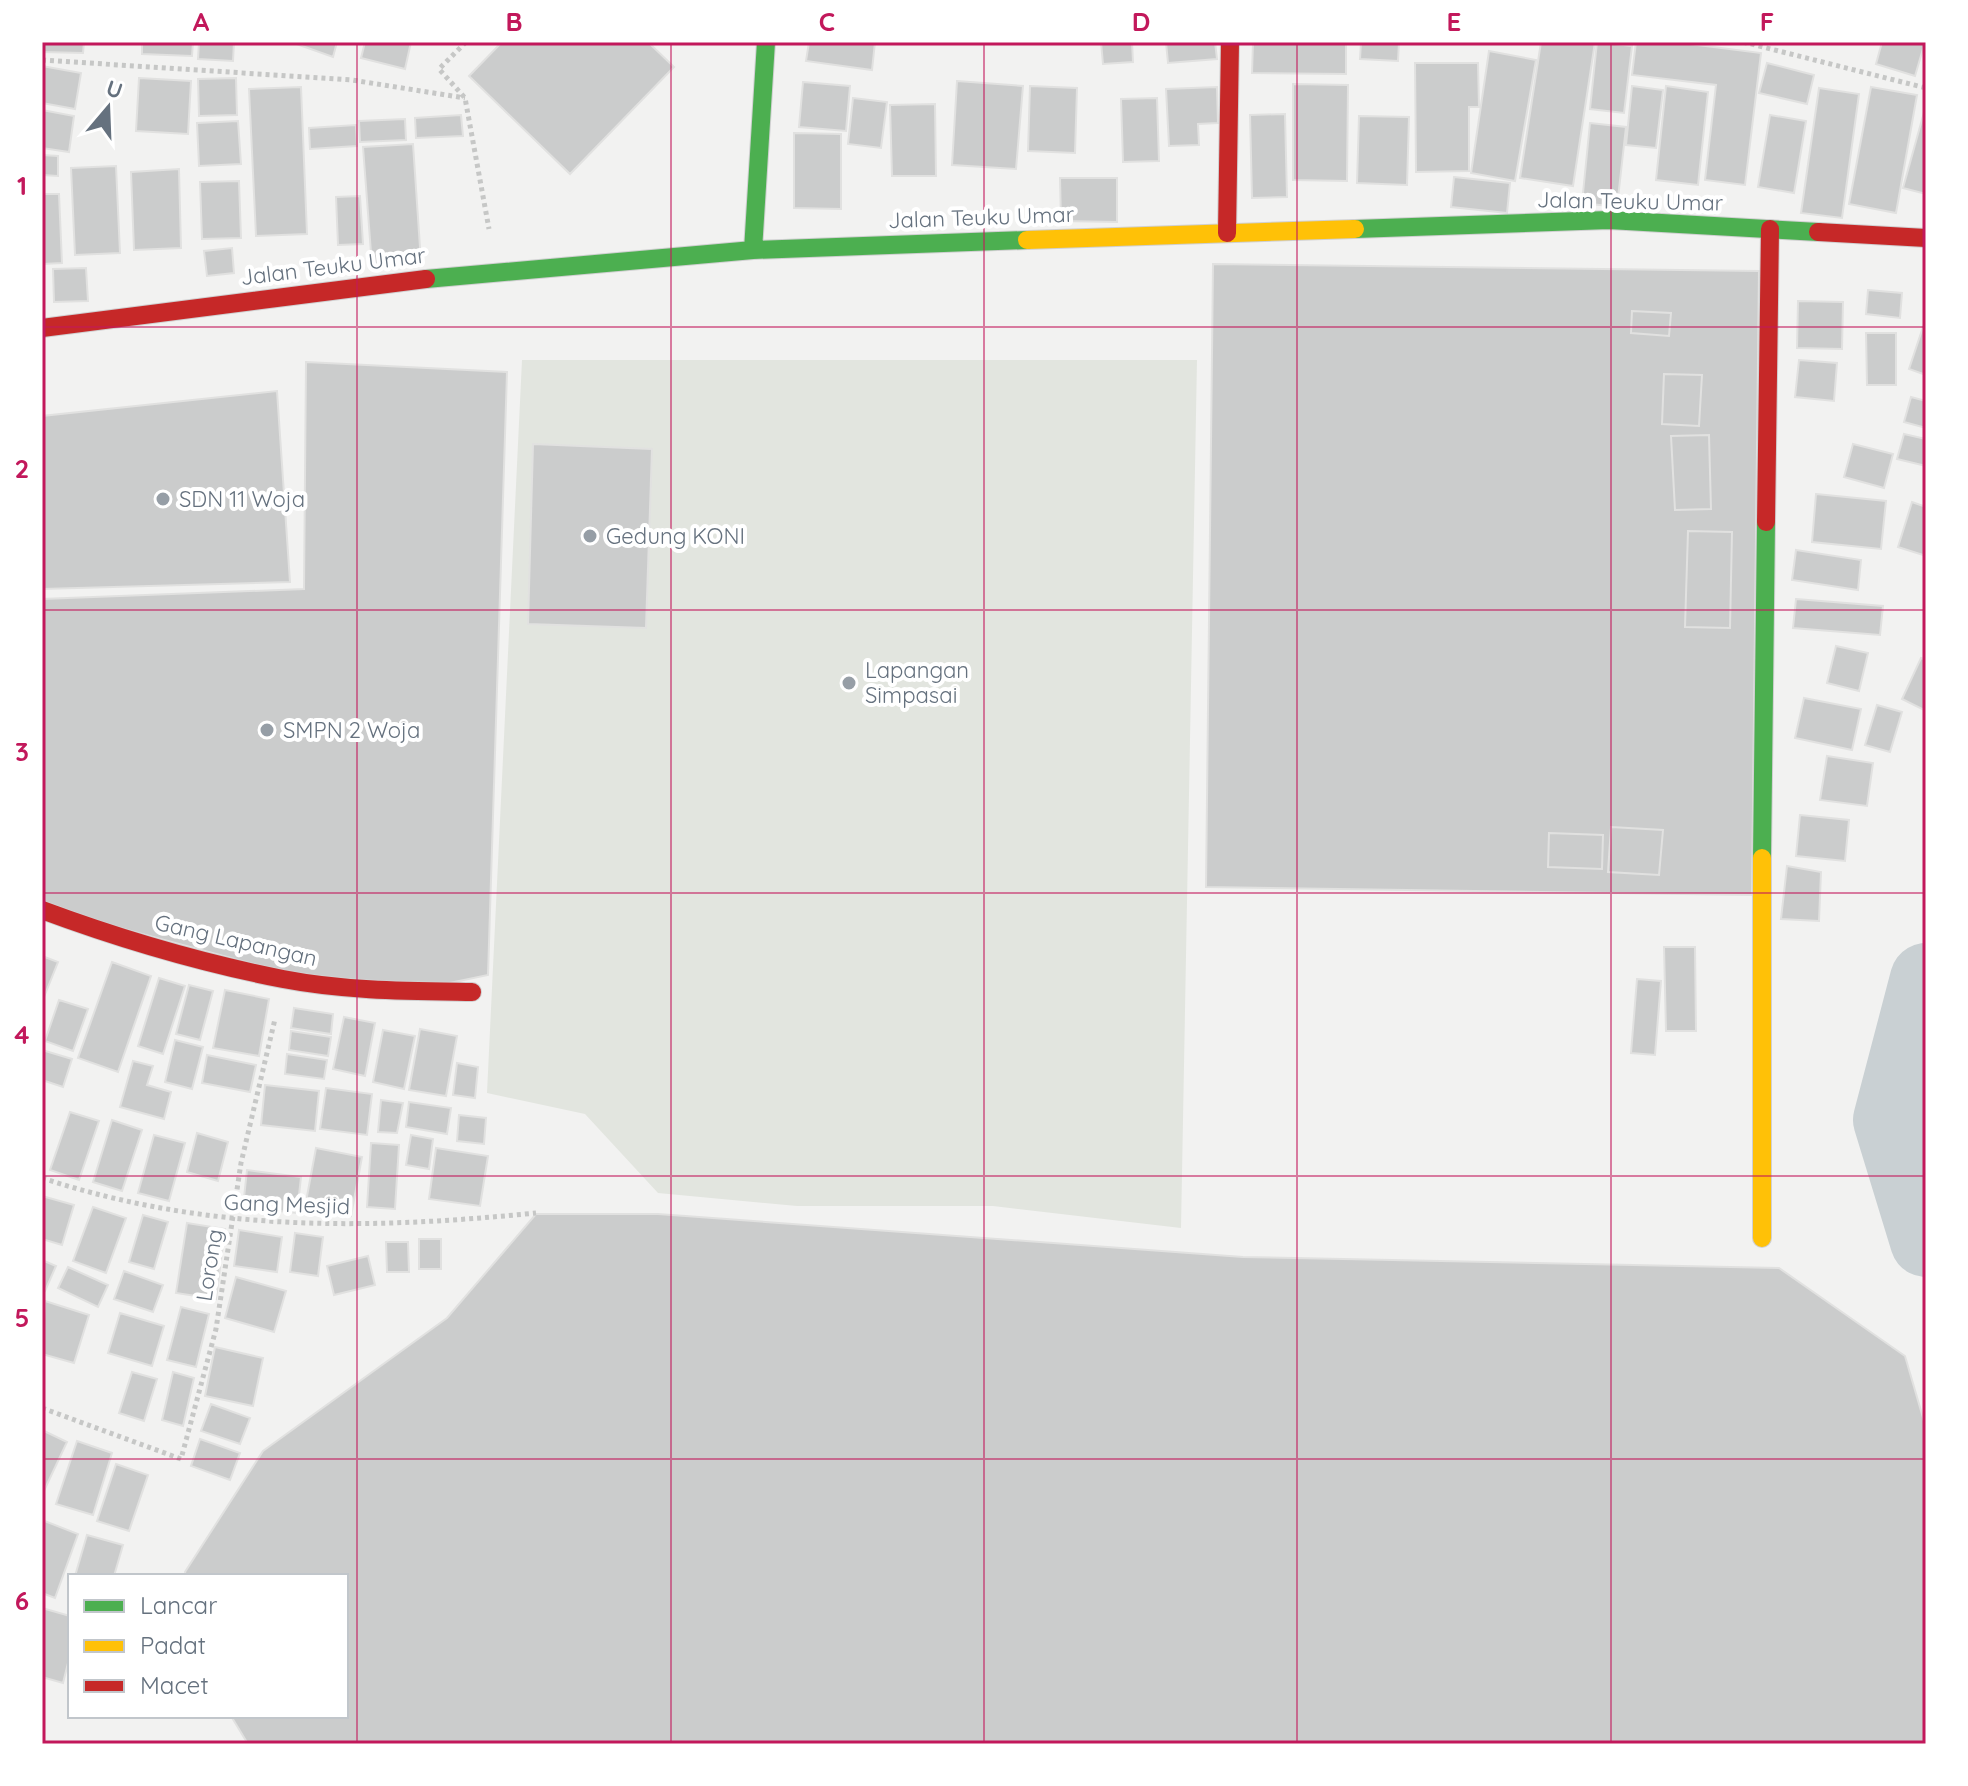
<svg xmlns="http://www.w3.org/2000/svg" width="1968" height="1786" viewBox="0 0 1968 1786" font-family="Quicksand,sans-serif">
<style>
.pitch{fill:#e2e5df}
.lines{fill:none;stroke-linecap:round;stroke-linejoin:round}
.river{stroke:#c9d0d3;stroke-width:72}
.building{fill:#cbcccc;stroke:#e1e1e0;stroke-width:2}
.fast-casing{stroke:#d0d0d1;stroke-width:20}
.slow-casing{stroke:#d0d0d1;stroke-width:20}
.jam-casing{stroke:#d0d0d1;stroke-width:20}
.path{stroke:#c6c7c6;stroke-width:5;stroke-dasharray:4 4;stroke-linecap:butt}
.fast{stroke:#4caf50;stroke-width:18}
.slow{stroke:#ffc107;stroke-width:18}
.jam{stroke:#c62828;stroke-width:18}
.grid{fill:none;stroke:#c2185b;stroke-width:2;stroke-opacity:0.55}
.poi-dot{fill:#969ea6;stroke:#fff;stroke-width:3}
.labels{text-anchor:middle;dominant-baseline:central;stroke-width:8;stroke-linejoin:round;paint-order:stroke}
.street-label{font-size:22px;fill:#65717e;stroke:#fff}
.poi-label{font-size:22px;fill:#65717e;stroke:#fff;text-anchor:start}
.neatline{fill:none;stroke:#c2185b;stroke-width:3}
.grid-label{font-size:26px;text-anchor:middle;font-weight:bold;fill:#c2185b}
</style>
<rect width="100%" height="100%" fill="#f2f2f1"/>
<!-- pitch -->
<path class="pitch" d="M 522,360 L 1197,360 L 1181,1228 L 993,1206 L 797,1206 L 658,1193 L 585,1114 L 487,1093 Z"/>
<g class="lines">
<!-- river -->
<path class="river" d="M 1926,979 L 1889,1120 L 1926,1241"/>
</g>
<!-- building -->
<path class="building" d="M 42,42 L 84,42 L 83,53 L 42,52 Z
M 142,42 L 193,42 L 192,56 L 142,54 Z
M 199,42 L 234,42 L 233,61 L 198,59 Z
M 291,42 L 337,42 L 333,57 Z
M 365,42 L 411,42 L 405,69 L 361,58 Z
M 502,42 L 648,42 L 674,67 L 570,174 L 469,76 Z
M 809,42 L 875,42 L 872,70 L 806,61 Z
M 1101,42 L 1132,42 L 1133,62 L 1103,64 Z
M 1166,42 L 1215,42 L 1217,59 L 1168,63 Z
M 1253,42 L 1346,42 L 1346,74 L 1252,73 Z
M 1361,42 L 1399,42 L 1398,61 L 1360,59 Z
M 1541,42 L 1595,42 L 1573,186 L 1520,178 Z
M 1597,42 L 1632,46 L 1624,113 L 1590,109 Z
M 1636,42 L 1674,42 L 1761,53 L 1745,185 L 1705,180 L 1716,85 L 1632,75 Z
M 1882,42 L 1925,42 L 1915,76 L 1876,64 Z
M 1489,51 L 1536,60 L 1515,181 L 1471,173 Z
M 1415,63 L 1478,63 L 1479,107 L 1469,107 L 1469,171 L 1416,172 Z
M 1767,63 L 1814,75 L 1807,104 L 1759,93 Z
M 42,66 L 81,73 L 75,109 L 42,103 Z
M 139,78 L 191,81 L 188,134 L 136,131 Z
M 236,78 L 237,115 L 199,116 L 198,79 Z
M 957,81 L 1023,86 L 1016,169 L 952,165 Z
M 803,82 L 850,86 L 846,131 L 799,127 Z
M 1293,84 L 1348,85 L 1347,181 L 1293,180 Z
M 1030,86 L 1077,88 L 1075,153 L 1028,151 Z
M 1632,86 L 1663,90 L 1656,148 L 1626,145 Z
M 1666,86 L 1708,92 L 1698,185 L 1656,180 Z
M 301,87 L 307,234 L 256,236 L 249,89 Z
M 1217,87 L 1218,123 L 1198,124 L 1199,145 L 1169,146 L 1166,89 Z
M 1871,87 L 1917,95 L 1896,213 L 1849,204 Z
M 1819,88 L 1859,94 L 1842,218 L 1801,213 Z
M 853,98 L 887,102 L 881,148 L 848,144 Z
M 1157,98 L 1159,161 L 1123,162 L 1121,99 Z
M 935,104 L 936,176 L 892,176 L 890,105 Z
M 1926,105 L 1926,194 L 1903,188 Z
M 42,110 L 74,116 L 69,152 L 42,148 Z
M 1285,114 L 1287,197 L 1252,198 L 1250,115 Z
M 461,115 L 463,136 L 416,138 L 415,118 Z
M 1770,115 L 1806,121 L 1794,193 L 1758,187 Z
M 1359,116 L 1409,117 L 1407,185 L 1357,183 Z
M 405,119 L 406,140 L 360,142 L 359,121 Z
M 238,121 L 241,164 L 199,166 L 197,123 Z
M 1590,123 L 1626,127 L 1617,207 L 1582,203 Z
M 356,125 L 357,146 L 310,149 L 309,128 Z
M 794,133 L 841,134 L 841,209 L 794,208 Z
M 413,144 L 421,262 L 372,266 L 363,147 Z
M 42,155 L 58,156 L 58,176 L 42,175 Z
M 116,166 L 120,253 L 75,255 L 71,168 Z
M 179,169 L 181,248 L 134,250 L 131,172 Z
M 1454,177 L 1510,183 L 1507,213 L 1451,207 Z
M 1060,178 L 1117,178 L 1117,222 L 1061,221 Z
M 239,181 L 241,238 L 202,239 L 200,182 Z
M 42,194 L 59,194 L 62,263 L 42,264 Z
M 360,196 L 363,244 L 338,245 L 336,197 Z
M 232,248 L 234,273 L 207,276 L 204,251 Z
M 1213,264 L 1759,271 L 1752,895 L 1206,887 Z
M 86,268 L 88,301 L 54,302 L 53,269 Z
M 1868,290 L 1902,293 L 1900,318 L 1866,314 Z
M 1798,301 L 1843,302 L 1842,349 L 1797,348 Z
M 1632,311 L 1671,313 L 1669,336 L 1631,333 Z
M 1926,318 L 1926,375 L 1909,369 Z
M 1866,333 L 1896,333 L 1896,385 L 1867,385 Z
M 1799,360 L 1837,363 L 1834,401 L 1795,397 Z
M 306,362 L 507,372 L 488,975 L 440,985 L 316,981 L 42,907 L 42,599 L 304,589 Z
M 1664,374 L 1702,375 L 1699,426 L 1662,424 Z
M 277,391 L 290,582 L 42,589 L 42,416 Z
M 1911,397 L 1926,401 L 1926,428 L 1904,422 Z
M 1904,434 L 1926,439 L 1926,466 L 1897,459 Z
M 1709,435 L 1711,509 L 1675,510 L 1671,436 Z
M 533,444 L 652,449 L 646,628 L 528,624 Z
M 1853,444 L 1893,454 L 1884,488 L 1844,477 Z
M 1816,494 L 1886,501 L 1881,549 L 1812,542 Z
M 1912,502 L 1926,507 L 1926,556 L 1898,547 Z
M 1688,531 L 1732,532 L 1730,628 L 1685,627 Z
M 1796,550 L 1861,560 L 1858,590 L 1792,580 Z
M 1796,599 L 1883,606 L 1880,635 L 1793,628 Z
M 1836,646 L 1868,653 L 1859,691 L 1827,683 Z
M 1921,658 L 1926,660 L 1926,711 L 1902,699 Z
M 1804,698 L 1861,709 L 1852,750 L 1795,738 Z
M 1877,705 L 1902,712 L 1890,752 L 1865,745 Z
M 1827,756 L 1873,763 L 1867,806 L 1820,800 Z
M 1800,815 L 1849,820 L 1845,861 L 1796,856 Z
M 1611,827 L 1663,830 L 1659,875 L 1608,872 Z
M 1549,833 L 1603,835 L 1602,869 L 1548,867 Z
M 1787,866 L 1821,872 L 1819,921 L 1781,919 Z
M 1664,947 L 1695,947 L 1696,1031 L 1666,1031 Z
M 42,956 L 58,962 L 42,1002 Z
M 112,962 L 151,976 L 118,1072 L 78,1058 Z
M 159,978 L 185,986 L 163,1054 L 138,1046 Z
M 1637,979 L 1661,981 L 1655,1055 L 1631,1053 Z
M 189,985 L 213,991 L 200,1040 L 176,1034 Z
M 225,990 L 269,999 L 259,1056 L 213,1048 Z
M 59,1000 L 88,1009 L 73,1051 L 45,1041 Z
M 294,1008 L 333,1014 L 331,1034 L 291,1028 Z
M 344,1017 L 375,1023 L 365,1076 L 333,1069 Z
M 420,1029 L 457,1036 L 446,1096 L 409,1090 Z
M 383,1030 L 415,1036 L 404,1089 L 373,1082 Z
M 291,1031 L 331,1037 L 328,1056 L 289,1050 Z
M 175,1040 L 203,1047 L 192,1089 L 165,1082 Z
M 42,1050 L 72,1059 L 63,1087 L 42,1080 Z
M 287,1054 L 327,1060 L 324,1079 L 285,1074 Z
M 207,1055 L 256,1065 L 250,1092 L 202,1083 Z
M 133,1061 L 153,1066 L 147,1085 L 171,1092 L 164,1119 L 120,1107 Z
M 457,1063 L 478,1067 L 475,1098 L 453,1095 Z
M 265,1085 L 319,1091 L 315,1131 L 261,1125 Z
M 326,1088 L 372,1094 L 367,1135 L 320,1129 Z
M 381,1100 L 403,1103 L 397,1133 L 378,1132 Z
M 409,1102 L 451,1108 L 447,1134 L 406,1127 Z
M 70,1112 L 99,1121 L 79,1180 L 50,1170 Z
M 459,1115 L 486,1118 L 484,1144 L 457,1141 Z
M 112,1120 L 142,1130 L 122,1191 L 93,1182 Z
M 197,1133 L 228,1142 L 218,1181 L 187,1172 Z
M 154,1135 L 185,1143 L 169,1201 L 138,1193 Z
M 411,1135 L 433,1139 L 429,1169 L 406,1165 Z
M 371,1143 L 399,1145 L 395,1209 L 367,1207 Z
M 316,1148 L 362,1157 L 351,1216 L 305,1207 Z
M 436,1148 L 488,1156 L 480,1206 L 429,1199 Z
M 247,1170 L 301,1177 L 297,1213 L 243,1207 Z
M 42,1196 L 74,1205 L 62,1245 L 42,1239 Z
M 93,1207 L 126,1218 L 106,1273 L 73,1261 Z
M 536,1214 L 658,1214 L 1243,1257 L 1779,1268 L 1905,1356 L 1926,1428 L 1926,1744 L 248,1744 L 231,1716 L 346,1716 L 346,1576 L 186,1576 L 185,1572 L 263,1451 L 447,1318 Z
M 143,1215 L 168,1222 L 154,1269 L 129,1262 Z
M 187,1223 L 225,1229 L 216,1299 L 176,1293 Z
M 239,1230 L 282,1237 L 277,1272 L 234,1266 Z
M 295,1233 L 323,1237 L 318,1276 L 290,1272 Z
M 419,1239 L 441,1239 L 441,1269 L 419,1269 Z
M 386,1242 L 408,1242 L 409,1272 L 387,1272 Z
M 368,1256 L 375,1285 L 334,1295 L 327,1266 Z
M 42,1260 L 56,1266 L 45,1291 L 42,1290 Z
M 68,1267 L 108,1285 L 98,1307 L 58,1288 Z
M 124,1271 L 163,1285 L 153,1312 L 114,1299 Z
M 236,1277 L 286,1291 L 274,1332 L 225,1318 Z
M 45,1301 L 89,1315 L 74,1363 L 42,1354 Z
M 181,1307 L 209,1314 L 196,1367 L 167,1360 Z
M 120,1313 L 164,1326 L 152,1366 L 108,1353 Z
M 215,1347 L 263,1358 L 253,1406 L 205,1396 Z
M 132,1372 L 157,1379 L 144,1421 L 119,1413 Z
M 173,1372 L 194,1378 L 183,1426 L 162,1420 Z
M 211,1404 L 250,1418 L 240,1444 L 201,1431 Z
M 42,1430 L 67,1442 L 42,1495 Z
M 200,1439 L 240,1453 L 230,1480 L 191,1466 Z
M 77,1441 L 112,1453 L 93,1515 L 56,1504 Z
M 116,1464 L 148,1475 L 129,1531 L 97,1521 Z
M 42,1520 L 78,1534 L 55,1598 L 42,1593 Z
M 87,1535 L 123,1545 L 114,1576 L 75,1576 Z
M 42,1608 L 70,1616 L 70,1655 L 63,1683 L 42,1677 Z"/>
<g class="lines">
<!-- fast casing -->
<g class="fast-casing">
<path id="fast" d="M 1355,229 L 1609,220 L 1818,232
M 753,250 L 766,42
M 426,279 L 753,250 L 1027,240
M 1762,858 L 1766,522"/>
</g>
<!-- slow casing -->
<g class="slow-casing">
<path id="slow" d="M 1027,240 L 1355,229
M 1762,858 L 1762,1238"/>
</g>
<!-- jam casing -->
<g class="jam-casing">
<path id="jam" d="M 1818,232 L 1926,238
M 1227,233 L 1230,42
M 42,328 L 426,279
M 1766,522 L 1770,229
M 42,910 C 120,939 202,963 283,979 C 345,991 409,991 472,992"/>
</g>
<!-- path -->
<path class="path" d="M 466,42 L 439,69 L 465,98 L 489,229
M 1743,42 L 1926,88
M 42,60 L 352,80 L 465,98
M 42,1178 C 207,1232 364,1230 536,1213
M 42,1408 L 181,1459 L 216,1329 L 241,1163 L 275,1019"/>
<!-- fast -->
<use href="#fast" class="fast"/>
<!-- slow -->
<use href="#slow" class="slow"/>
<!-- jam -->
<use href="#jam" class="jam"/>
</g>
<!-- grid -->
<path class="grid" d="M 357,42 L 357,1744M 671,42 L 671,1744M 984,42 L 984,1744M 1297,42 L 1297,1744M 1611,42 L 1611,1744M 42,327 L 1926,327M 42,610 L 1926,610M 42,893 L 1926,893M 42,1176 L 1926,1176M 42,1459 L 1926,1459"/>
<!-- markers -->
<g class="poi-dot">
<circle cx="163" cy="499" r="8"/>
<circle cx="590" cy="536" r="8"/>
<circle cx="849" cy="683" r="8"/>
<circle cx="267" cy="730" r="8"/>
</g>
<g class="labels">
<!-- street labels -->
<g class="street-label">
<text transform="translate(1630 201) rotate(1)">Jalan Teuku Umar</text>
<text transform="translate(981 217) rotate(-2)">Jalan Teuku Umar</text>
<text transform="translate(333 266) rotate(-7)">Jalan Teuku Umar</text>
<text transform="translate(236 940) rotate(13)">Gang Lapangan</text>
<text transform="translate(287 1204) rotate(2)">Gang Mesjid</text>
<text transform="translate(209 1265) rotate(-81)">Lorong</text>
</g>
<!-- poi labels -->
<g class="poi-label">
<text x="179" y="499">SDN 11 Woja</text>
<text x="606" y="536">Gedung KONI</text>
<text x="865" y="670">Lapangan<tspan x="865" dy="25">Simpasai</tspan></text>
<text x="283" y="730">SMPN 2 Woja</text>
</g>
</g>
<!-- border -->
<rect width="1968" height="1786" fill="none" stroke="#ffffff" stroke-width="88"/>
<!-- legend -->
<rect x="68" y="1574" width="280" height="144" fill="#ffffff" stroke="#c1c6cb" stroke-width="2"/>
<rect x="84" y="1600" width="40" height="12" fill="#4caf50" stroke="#c1c6cb" stroke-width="2"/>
<text x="140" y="1614" font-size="24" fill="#65717e">Lancar</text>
<rect x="84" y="1640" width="40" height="12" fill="#ffc107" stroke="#c1c6cb" stroke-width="2"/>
<text x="140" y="1654" font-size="24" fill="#65717e">Padat</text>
<rect x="84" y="1680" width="40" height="12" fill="#c62828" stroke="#c1c6cb" stroke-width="2"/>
<text x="140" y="1694" font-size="24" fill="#65717e">Macet</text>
<!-- north arrow -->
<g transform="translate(108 108) rotate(19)" stroke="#ffffff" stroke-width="6" paint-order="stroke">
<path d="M0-6L14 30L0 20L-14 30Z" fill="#65717e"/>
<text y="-12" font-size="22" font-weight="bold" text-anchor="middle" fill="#65717e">U</text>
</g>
<rect x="44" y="44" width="1880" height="1698" class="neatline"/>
<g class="grid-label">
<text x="201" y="31">A</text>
<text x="514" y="31">B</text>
<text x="827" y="31">C</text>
<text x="1141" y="31">D</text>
<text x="1454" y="31">E</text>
<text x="1767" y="31">F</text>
<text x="22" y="195">1</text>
<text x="22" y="478">2</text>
<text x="22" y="761">3</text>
<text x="22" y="1044">4</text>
<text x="22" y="1327">5</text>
<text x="22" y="1610">6</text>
</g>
</svg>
